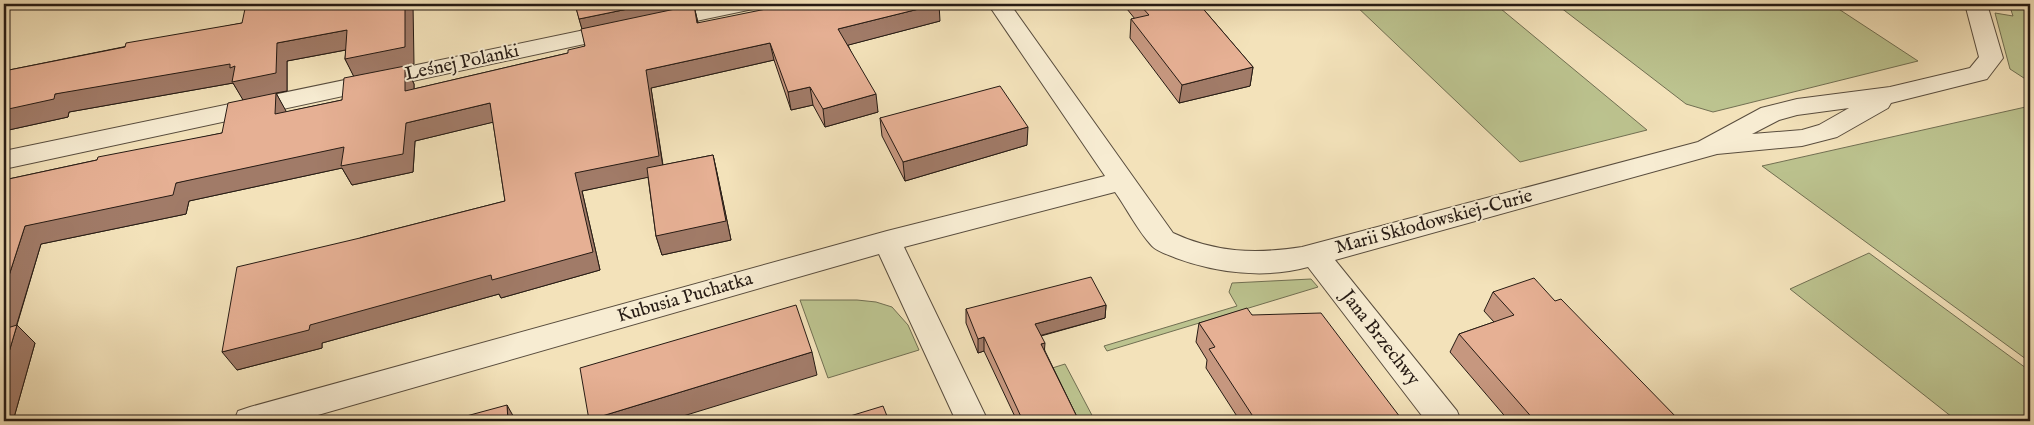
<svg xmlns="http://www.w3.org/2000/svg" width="2034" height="425" viewBox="0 0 2034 425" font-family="'IM FELL English',serif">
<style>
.green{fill:#bcc38f;stroke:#716f52}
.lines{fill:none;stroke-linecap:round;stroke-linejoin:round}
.minor-casing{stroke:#594d3e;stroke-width:2}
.minor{fill:#f7ecd2;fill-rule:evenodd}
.wall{fill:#c6977f;stroke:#261b14;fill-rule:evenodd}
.shaded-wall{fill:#a17b68;stroke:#261b14}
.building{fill:#e6b094;stroke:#261b14}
.labels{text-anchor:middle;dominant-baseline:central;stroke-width:4;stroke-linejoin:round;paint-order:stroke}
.street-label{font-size:19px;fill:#261b14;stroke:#f7ecd2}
</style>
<rect width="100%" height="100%" fill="#f3e2ba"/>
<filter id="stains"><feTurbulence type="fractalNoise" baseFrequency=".004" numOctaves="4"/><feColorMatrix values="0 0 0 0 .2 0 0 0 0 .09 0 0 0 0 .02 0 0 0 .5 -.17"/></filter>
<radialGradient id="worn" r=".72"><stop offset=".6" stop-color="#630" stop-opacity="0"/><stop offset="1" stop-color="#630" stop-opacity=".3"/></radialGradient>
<!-- green -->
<path class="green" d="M 1354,4 L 1495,4 L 1647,130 L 1520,162 Z
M 1556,4 L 1831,4 L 1918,61 L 1713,112 L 1686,104 Z
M 2009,4 L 2030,4 L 2030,82 L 2010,69 L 1995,13 L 2013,16 Z
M 2030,106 L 2030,362 L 1762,166 Z
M 1869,253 L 2030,371 L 2030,421 L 1957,421 L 1790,289 Z
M 1311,279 L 1318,287 L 1107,351 L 1104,346 L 1237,306 L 1229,292 L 1232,283 Z
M 800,300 L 857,300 L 876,302 L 892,307 L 908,325 L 919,350 L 828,378 Z
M 1065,364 L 1095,421 L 1072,421 L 1046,370 Z"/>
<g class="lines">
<!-- minor casing -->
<g class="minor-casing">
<path id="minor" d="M 714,4 L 756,4 L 753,9 L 658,29 L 650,27 L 647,22 L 650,17 Z
M 988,4 L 1010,4 L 1173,233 C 1215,253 1257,254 1302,247 L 1698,142 L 1761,108 L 1797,99 L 1890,87 L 1970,68 L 1979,57 L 1965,4 L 1987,4 L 2003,58 L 1987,79 L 1891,103 L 1888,108 L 1837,137 L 1802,146 L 1717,154 L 1335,260 L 1457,411 L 1461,421 L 1426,421 L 1308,267 C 1265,279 1217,273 1176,258 C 1169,255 1158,252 1152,246 C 1138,231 1127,209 1115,192 L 904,247 L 988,421 L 956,421 L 879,254 L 297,421 L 234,421 L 238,411 L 250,407 L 887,231 L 1105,176 ZM 1849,108 L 1819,125 L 1802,130 L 1752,134 L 1779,120 L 1797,115 Z
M 618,23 L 626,25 L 630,30 L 626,35 L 4,169 L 4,151 Z"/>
</g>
<!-- minor -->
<use href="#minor" class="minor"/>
</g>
<!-- wall -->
<path class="wall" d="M 575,4 L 695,4 L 695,6 L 694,6 L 698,23 L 940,21 L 848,45 L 878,112 L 825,127 L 813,105 L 791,110 L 774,60 L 651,88 L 663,165 L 713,155 L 717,173 L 731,240 L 662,255 L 656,236 L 648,177 L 582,191 L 600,270 L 501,298 L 499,294 L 322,343 L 322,348 L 237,370 L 360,238 L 505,201 L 493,122 L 415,141 L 413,172 L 352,185 L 342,168 L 189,201 L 186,214 L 41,244 L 17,325 L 35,343 L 13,421 L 4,180 L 222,133 L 243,99 L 233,83 L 69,112 L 68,117 L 4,131 L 4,71 L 242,23 L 414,64 L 405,66 L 414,84 L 414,89 L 568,53 L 585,46 L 582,29 ZM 346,50 L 345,59 L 354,76 L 342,100 L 286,112 L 276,93 L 287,91 L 287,61 Z
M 1123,4 L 1199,4 L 1253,67 L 1250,86 L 1179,103 L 1130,38 L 1131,19 L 1135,19 Z
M 880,118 L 1027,145 L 905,181 L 882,136 Z
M 1493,292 L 1555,301 L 1680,421 L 1509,421 L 1450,352 L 1459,334 L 1494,322 L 1484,311 Z
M 1106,305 L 1105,318 L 1041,336 L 1045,351 L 1079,421 L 1017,421 L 984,351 L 978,353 L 966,323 L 966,309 Z
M 1252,315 L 1400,417 L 1399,421 L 1240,421 L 1206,368 L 1207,360 L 1196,342 L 1199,323 Z"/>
<!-- shaded-wall -->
<path class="shaded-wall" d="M 405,4 L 413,4 L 414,64 L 405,66 L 414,84 L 414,109 L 354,77 L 345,59 Z
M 652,4 L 695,4 L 695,6 L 694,6 L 698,23 L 582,29 L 579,19 Z
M 939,4 L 940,21 L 841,47 L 838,29 Z
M 347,30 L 356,48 L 287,61 L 287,91 L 276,93 L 286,111 L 286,132 L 243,100 L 233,83 L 69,112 L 68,117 L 4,131 L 4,110 L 55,94 L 277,43 Z
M 770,43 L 774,60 L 651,88 L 664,174 L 582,191 L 600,270 L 501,298 L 499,294 L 322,343 L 322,348 L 237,370 L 222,352 L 310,325 L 575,173 L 646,70 Z
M 1253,67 L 1250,86 L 1179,103 L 1182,85 Z
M 810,87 L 813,105 L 791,110 L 788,92 Z
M 876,94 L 878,112 L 825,127 L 823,109 Z
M 490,103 L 498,121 L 415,141 L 413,172 L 352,185 L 342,168 L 189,201 L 186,214 L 41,244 L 9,350 L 4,345 L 4,291 L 25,226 L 176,183 L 406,123 Z
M 1028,127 L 1027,145 L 905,181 L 903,162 Z
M 713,155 L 717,173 L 731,240 L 662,255 L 656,236 Z
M 1106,305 L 1105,318 L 1035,337 L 1035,324 Z
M 17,325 L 35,343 L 13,421 L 4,421 L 4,369 Z
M 984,337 L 984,351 L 978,353 L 978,339 Z
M 1045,343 L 1044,356 L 1041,344 Z
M 812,352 L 817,375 L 667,421 L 589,421 L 589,420 Z
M 507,405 L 516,421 L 508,421 Z
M 1400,417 L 1399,421 L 1389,421 Z"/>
<!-- building -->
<path class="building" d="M 246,4 L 405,4 L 405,47 L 345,59 L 347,30 L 277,43 L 276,73 L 232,82 L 235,66 L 230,68 L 230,64 L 55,94 L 54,99 L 4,110 L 4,71 L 125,47 L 126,43 L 242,23 Z
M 575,4 L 652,4 L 579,19 Z
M 775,4 L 939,4 L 838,29 L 876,94 L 823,109 L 810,87 L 788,92 L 770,43 L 646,70 L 659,156 L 575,173 L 593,252 L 492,280 L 491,275 L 310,325 L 309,330 L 222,352 L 237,267 L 360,238 L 505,201 L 490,103 L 406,123 L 403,154 L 341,166 L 344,147 L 176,183 L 173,195 L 25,226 L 4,291 L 4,180 L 97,160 L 98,157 L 222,133 L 228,103 L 276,93 L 275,114 L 342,100 L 344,78 L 405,66 L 405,91 L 568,53 L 568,50 L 585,46 L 581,29 L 694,5 L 697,23 L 776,7 Z
M 1139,4 L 1199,4 L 1253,67 L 1182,85 L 1131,19 L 1149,15 Z
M 1000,86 L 1028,127 L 903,162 L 880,118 Z
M 713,155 L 726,221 L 656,236 L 647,168 Z
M 1091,277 L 1106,305 L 1035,324 L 1045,343 L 1041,344 L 1079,421 L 1023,421 L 984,337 L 978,339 L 966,309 Z
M 1534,278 L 1555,301 L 1561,299 L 1680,421 L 1535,421 L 1459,334 L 1514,315 L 1493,292 Z
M 796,305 L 812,352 L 589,420 L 580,368 Z
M 1247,308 L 1252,315 L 1321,313 L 1400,417 L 1389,421 L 1256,421 L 1209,349 L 1215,347 L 1199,323 Z
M 17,325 L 4,369 L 4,329 Z
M 507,405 L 508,421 L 448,421 Z
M 883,406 L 889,421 L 838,421 L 837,420 Z"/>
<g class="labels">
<!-- street labels -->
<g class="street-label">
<text transform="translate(462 63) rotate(-12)">Leśnej Polanki</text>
<text transform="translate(1434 222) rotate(-15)">Marii Skłodowskiej-Curie</text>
<text transform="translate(685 298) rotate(-16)">Kubusia Puchatka</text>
<text transform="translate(1380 338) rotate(52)">Jana Brzechwy</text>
</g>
</g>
<!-- margin -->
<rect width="2034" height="425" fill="none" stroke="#f3e2ba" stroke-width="20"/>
<rect x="5" y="5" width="2024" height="415" fill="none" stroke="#261b14" stroke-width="2.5"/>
<rect x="10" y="10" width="2014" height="405" fill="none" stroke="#261b14"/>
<rect width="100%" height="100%" filter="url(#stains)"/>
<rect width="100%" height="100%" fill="url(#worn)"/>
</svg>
